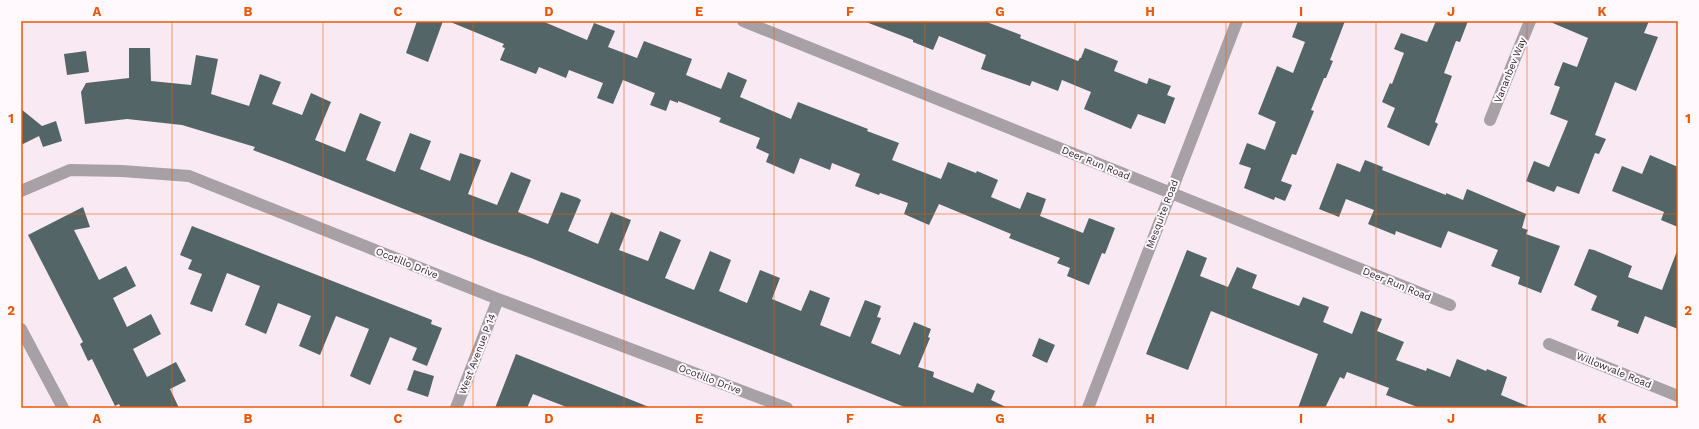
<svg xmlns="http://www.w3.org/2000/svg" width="1699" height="429" viewBox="0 0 1699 429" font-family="'Work Sans',sans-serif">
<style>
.building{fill:#546567}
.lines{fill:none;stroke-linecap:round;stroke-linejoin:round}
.minor{stroke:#a7a1a5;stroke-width:12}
.grid{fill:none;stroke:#e8590c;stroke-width:1;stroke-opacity:0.55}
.labels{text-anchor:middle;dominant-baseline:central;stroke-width:4;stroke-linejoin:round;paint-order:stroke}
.street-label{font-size:10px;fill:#2c272a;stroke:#fff9fd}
.neatline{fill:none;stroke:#e8590c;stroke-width:1.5}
.grid-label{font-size:13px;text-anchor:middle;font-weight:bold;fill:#e8590c}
</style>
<rect width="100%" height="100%" fill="#f8e9f2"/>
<!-- building -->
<path class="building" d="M 417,21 L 443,21 L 428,62 L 406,53 Z
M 448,21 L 542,21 L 587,40 L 594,23 L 615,31 L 608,47 L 637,58 L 644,41 L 692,59 L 686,75 L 721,89 L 728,72 L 747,80 L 740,97 L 791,119 L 798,102 L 868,129 L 867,131 L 899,143 L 892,160 L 941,179 L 948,162 L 976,173 L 977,171 L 998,180 L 991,197 L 1020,209 L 1027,192 L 1046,199 L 1040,216 L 1083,233 L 1089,218 L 1115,228 L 1105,254 L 1102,253 L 1089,285 L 1067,276 L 1070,268 L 1057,263 L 1060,258 L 1009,238 L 1011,234 L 939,204 L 929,225 L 904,214 L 908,203 L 880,193 L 879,195 L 855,186 L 860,174 L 832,163 L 830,170 L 800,158 L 794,174 L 766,162 L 769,154 L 756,148 L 760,138 L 719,122 L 721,118 L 678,101 L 678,103 L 670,100 L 666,111 L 650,105 L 655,93 L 623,80 L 613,104 L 597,98 L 603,83 L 569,70 L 566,78 L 539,67 L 536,74 L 500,60 L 505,48 L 502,47 L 504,44 Z
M 867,21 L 984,21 L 1021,35 L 1020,38 L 1078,61 L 1080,58 L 1081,58 L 1085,48 L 1118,61 L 1114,71 L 1147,84 L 1149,78 L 1171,86 L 1167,95 L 1175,98 L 1165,124 L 1138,114 L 1131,129 L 1084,109 L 1091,92 L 1062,80 L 1058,91 L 1032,81 L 1030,86 L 981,69 L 986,55 L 939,36 L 933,50 L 913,42 L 913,40 L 866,22 Z
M 1298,21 L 1345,21 L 1330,60 L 1333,61 L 1326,78 L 1324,78 L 1311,110 L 1314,111 L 1296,155 L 1292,154 L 1281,181 L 1292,185 L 1285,201 L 1275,197 L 1274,200 L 1244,188 L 1251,168 L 1239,164 L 1247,143 L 1265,150 L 1276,122 L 1258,114 L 1277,66 L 1293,73 L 1305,42 L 1292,37 Z
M 1436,21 L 1468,21 L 1460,42 L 1456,41 L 1444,73 L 1452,76 L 1435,122 L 1438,124 L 1429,146 L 1387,127 L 1395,108 L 1382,102 L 1390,83 L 1392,84 L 1404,53 L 1394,49 L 1401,33 L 1427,42 Z
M 1548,21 L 1649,21 L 1644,33 L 1658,37 L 1636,91 L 1615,82 L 1595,135 L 1606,139 L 1599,154 L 1595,153 L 1579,194 L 1557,186 L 1554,192 L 1526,181 L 1534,161 L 1549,167 L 1568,121 L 1550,114 L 1560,87 L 1554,85 L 1563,62 L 1577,67 L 1588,38 Z
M 129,48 L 150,48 L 151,81 L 191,85 L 196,55 L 218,59 L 211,94 L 249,106 L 260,74 L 281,82 L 272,104 L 302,115 L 311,93 L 331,102 L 315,140 L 345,152 L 360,113 L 381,122 L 366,160 L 395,172 L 410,133 L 431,141 L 420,169 L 450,181 L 460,153 L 481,160 L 468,194 L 497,205 L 511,172 L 531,180 L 518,212 L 548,224 L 561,192 L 578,198 L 581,200 L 568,231 L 598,244 L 611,212 L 631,220 L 619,250 L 648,261 L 660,231 L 681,240 L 665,278 L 694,290 L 710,251 L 731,260 L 719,291 L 747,303 L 760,270 L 780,278 L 772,299 L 801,311 L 810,290 L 830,298 L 820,325 L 850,337 L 865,300 L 881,306 L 877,317 L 881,318 L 871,343 L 900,355 L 914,322 L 931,329 L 928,337 L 930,338 L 918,367 L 934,372 L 933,377 L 973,393 L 977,383 L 995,391 L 991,400 L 1008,408 L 907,408 L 531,258 L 485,241 L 285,162 L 253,150 L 255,147 L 182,125 L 127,119 L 85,124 L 81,92 L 86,83 L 129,78 Z
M 86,51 L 89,72 L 67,75 L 64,54 Z
M 21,109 L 42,126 L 56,121 L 62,141 L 43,147 L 39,136 L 21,145 Z
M 1650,155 L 1678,167 L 1678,227 L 1661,220 L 1664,212 L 1612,191 L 1622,166 L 1642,174 Z
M 1365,160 L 1383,167 L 1382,170 L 1446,195 L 1446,193 L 1463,200 L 1467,189 L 1526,214 L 1522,228 L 1528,230 L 1526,234 L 1560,246 L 1541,293 L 1518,284 L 1520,277 L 1491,266 L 1498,250 L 1448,231 L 1441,248 L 1396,231 L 1395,235 L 1368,224 L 1374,210 L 1346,199 L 1339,217 L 1319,209 L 1337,163 L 1360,172 Z
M 83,207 L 90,227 L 74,230 L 99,280 L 126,266 L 136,286 L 113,298 L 127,327 L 151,314 L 161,334 L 133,349 L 147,377 L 176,362 L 186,381 L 170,389 L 179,408 L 121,408 L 119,404 L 115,406 L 92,359 L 88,361 L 80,344 L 83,342 L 28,235 Z
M 192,226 L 432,320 L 431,324 L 442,328 L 427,366 L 412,360 L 417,348 L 390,337 L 370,385 L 350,376 L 369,329 L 336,316 L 320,355 L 299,346 L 311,316 L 278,303 L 266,334 L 245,325 L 260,286 L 227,273 L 212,312 L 190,304 L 202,274 L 188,269 L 192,260 L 180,255 Z
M 1589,249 L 1594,250 L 1632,266 L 1628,277 L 1662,290 L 1677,251 L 1678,251 L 1678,329 L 1645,316 L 1638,334 L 1617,326 L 1619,321 L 1591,310 L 1597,296 L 1574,285 Z
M 1187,250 L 1207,258 L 1200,276 L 1228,287 L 1237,267 L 1257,275 L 1252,288 L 1299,306 L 1303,297 L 1329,307 L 1323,322 L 1352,334 L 1361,311 L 1382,319 L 1377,331 L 1404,342 L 1396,360 L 1426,371 L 1427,368 L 1450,377 L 1457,359 L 1486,371 L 1487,369 L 1507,377 L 1501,395 L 1532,408 L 1420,408 L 1386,395 L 1389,388 L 1347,372 L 1344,379 L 1340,377 L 1325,408 L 1298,408 L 1318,354 L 1211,311 L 1188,370 L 1146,354 Z
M 1039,338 L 1055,345 L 1047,363 L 1032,356 Z
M 516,354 L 649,407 L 649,408 L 569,408 L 533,394 L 527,408 L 495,408 Z
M 414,370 L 434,376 L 428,397 L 407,390 Z"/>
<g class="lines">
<!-- minor -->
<path class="minor" d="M 743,21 L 1450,305
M 1490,120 L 1530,21
M 21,191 L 70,170 L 122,171 L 189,176 L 498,299 L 787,408
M 21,329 L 63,408
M 1549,344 L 1678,396
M 456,408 L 498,299
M 1088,408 L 1237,21"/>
</g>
<!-- grid -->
<path class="grid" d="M 172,21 L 172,408M 323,21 L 323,408M 473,21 L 473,408M 624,21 L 624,408M 774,21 L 774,408M 925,21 L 925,408M 1075,21 L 1075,408M 1226,21 L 1226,408M 1376,21 L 1376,408M 1527,21 L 1527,408M 21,214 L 1678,214"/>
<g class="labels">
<!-- street labels -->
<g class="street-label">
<text transform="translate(1510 70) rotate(-68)">Vananbev Way</text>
<text transform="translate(1096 163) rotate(22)">Deer Run Road</text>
<text transform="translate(1162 214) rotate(-69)">Mesquite Road</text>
<text transform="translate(407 263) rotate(22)">Ocotillo Drive</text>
<text transform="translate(1397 284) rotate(22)">Deer Run Road</text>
<text transform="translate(477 354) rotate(-69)">West Avenue P 14</text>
<text transform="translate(1614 370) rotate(22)">Willowvale Road</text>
<text transform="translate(710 379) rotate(21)">Ocotillo Drive</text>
</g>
</g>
<!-- border -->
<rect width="1699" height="429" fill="none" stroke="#fff9fd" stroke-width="44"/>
<rect x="22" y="22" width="1655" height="385" class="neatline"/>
<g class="grid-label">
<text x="97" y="16">A</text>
<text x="248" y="16">B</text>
<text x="398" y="16">C</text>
<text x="549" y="16">D</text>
<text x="699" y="16">E</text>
<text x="850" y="16">F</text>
<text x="1000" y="16">G</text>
<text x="1150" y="16">H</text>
<text x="1301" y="16">I</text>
<text x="1451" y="16">J</text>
<text x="1602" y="16">K</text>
<text x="11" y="123">1</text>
<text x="1688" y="123">1</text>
<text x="11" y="315">2</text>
<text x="1688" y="315">2</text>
<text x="97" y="423">A</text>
<text x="248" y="423">B</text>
<text x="398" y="423">C</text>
<text x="549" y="423">D</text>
<text x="699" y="423">E</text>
<text x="850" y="423">F</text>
<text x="1000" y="423">G</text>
<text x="1150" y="423">H</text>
<text x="1301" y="423">I</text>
<text x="1451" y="423">J</text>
<text x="1602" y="423">K</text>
</g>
</svg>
